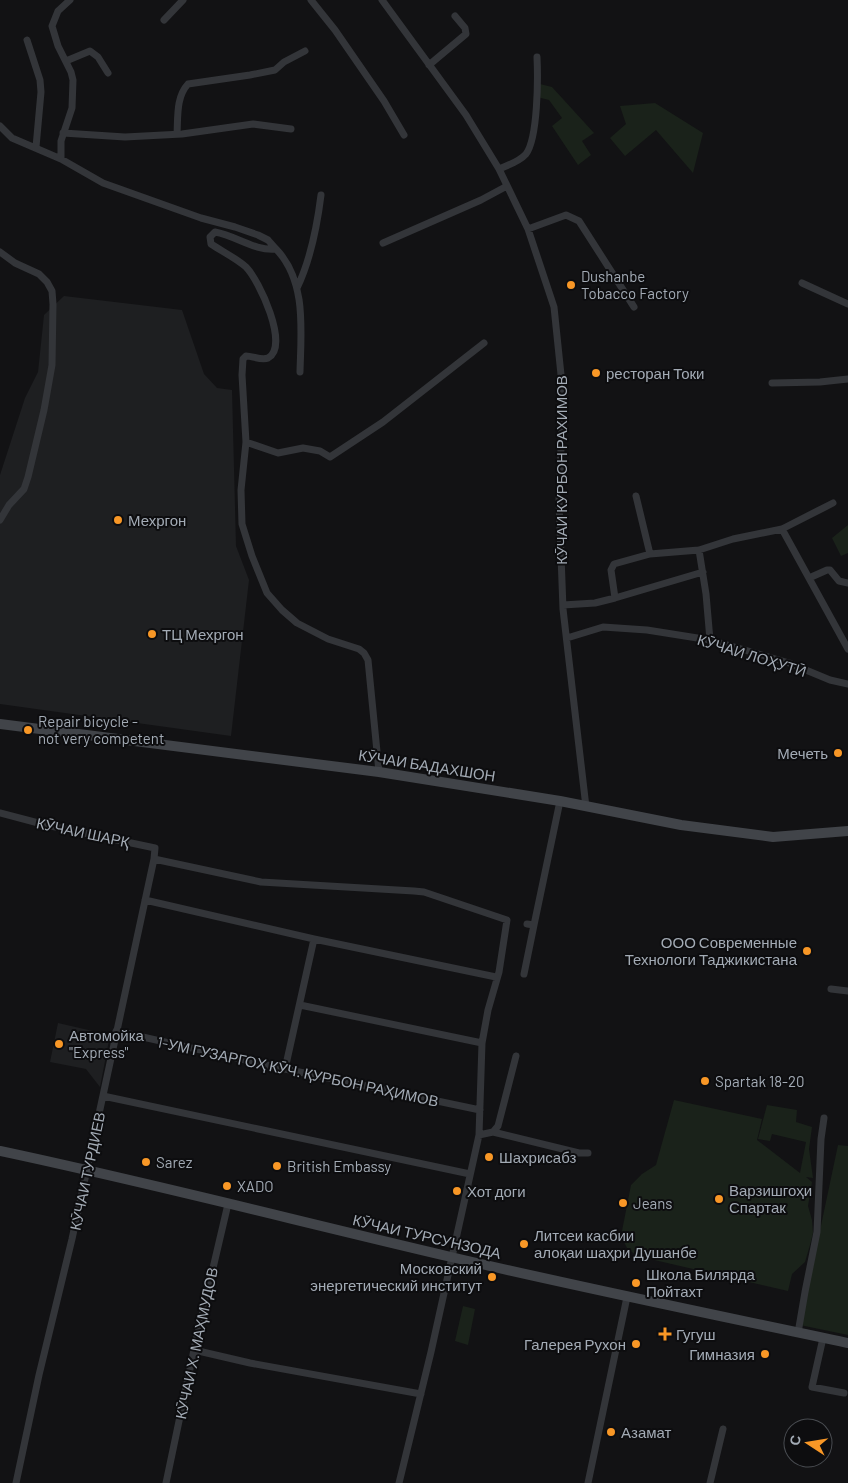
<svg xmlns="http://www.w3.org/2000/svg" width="848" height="1483" font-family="Barlow,sans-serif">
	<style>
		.built { fill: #1e1f21 }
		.green { fill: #1a221a }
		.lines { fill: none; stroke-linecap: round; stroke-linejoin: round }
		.street { stroke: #333539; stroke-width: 7 }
		.secondary { stroke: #414449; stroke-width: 10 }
		.poi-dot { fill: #f89726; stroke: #0d0d0f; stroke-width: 2 }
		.labels { text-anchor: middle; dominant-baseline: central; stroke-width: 4; stroke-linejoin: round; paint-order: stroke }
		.poi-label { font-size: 15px; fill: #a3abb5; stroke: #0d0d0f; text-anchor: start }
		.street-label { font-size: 15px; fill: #a3abb5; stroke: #0d0d0f }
	</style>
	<rect width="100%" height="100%" fill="#121214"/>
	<path class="built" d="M 64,296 L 182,310 L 204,374 L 217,388 L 232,390 L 236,546 L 249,580 L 231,736 L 0,704 L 0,475 L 25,398 L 38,372 L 44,315 Z
		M 58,1023 L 110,1035 L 100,1087 L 86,1069 L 50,1062 Z"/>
	<path class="green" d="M 540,84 L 552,87 L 594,133 L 582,141 L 591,155 L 578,165 L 552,126 L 562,118 L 549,100 L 537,97 Z
		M 655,103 L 703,133 L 693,173 L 656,130 L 625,156 L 610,138 L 626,124 L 620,106 Z
		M 848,525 L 848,553 L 841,556 L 832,538 Z
		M 674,1100 L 762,1119 L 757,1140 L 800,1173 L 806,1142 L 772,1134 L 770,1141 L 758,1139 L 767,1105 L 797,1110 L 796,1122 L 812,1127 L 809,1149 L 813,1178 L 806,1177 L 812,1182 L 808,1206 L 812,1220 L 813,1233 L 810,1245 L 805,1262 L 792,1274 L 788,1291 L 637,1256 L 627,1248 L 621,1236 L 631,1185 L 642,1174 L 656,1165 Z
		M 838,1145 L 848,1146 L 848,1335 L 800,1325 Z
		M 463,1306 L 475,1309 L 468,1345 L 455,1341 Z"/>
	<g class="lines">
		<path class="street" d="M 70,0 L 58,11 L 52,26 L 58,46 L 71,72 L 73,80 L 72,108 L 61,141 L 61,159 L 103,183 L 201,218 L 235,227 L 258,235 L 268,240 L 276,249 C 254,251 237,236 215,232 L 210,237 L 211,244 C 223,252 236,258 246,267 C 259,280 290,346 268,358 C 262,361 253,356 246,356 L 243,359 L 242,375 L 246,442 L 241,490 L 242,524 L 252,556 L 267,593 L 282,610 L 297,623 L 328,639 L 359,649 L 364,653 L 368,660 L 379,772
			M 311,0 L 335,30 L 384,101 L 404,135
			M 382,0 L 466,115 L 499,169 L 528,229 L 554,307 L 563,394 L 559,501 L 563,609 L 586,807
			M 164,20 L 183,0
			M 27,40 L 40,80 L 41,92 L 36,147
			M 66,61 L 90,51 L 98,57 L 108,73
			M 429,65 L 466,34 L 465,28 L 455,16
			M 0,126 L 12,138 L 61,159
			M 63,133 L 125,137 L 182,134 L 253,124 L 291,129
			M 177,134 C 178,117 176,97 188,84 L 250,75 L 275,70 L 284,62 L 305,51
			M 499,169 C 508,165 519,162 526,154 C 538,138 538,78 537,57
			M 528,229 L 566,215 L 579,221 L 634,307
			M 383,243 L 481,200 L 507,186
			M 276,249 C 307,281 301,331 300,372
			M 0,252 L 15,263 L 39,274 L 47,282 L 52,291 L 53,304 L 52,365 L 44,410 L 28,477 L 24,489 L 9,505 L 0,520
			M 802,283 L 848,304
			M 297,288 C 311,259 317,227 321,195
			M 772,383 L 820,382 L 848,379
			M 246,442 L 278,453 L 303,448 L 320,451 L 330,457 L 383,422 L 484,343
			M 636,496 L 650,554
			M 782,529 L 848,649
			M 699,550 L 706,594 L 710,640
			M 809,578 L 827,570 L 830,570 L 839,581 L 848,583
			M 615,598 L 703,572
			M 563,605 L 595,603 L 615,598 L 611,570 L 614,564 L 650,554 L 699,550 L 733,539 L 782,529 L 833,503
			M 567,638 L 603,627 L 647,630 L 710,640 L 789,663 L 830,680 L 848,684
			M 0,813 L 46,825 L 155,848 L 154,859 L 72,1239 L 39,1375 L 16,1483
			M 154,859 L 261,882 L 414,891 L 424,892 L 507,920 L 499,972 L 488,1010 L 482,1043 L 479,1135 L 431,1352 L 399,1483
			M 145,900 L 314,939 L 496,977
			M 527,924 L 534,925 L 560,801
			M 524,974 L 534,925
			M 831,989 L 848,991
			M 300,1005 L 482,1043
			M 116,1031 L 285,1069 L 480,1110
			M 285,1069 L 314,939
			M 103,1096 L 470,1174
			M 493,1132 L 498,1126 L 516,1056
			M 479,1135 L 493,1132 L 579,1153 L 588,1153
			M 798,1333 L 805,1292 L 817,1232 L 821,1139 L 824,1118
			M 823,1338 L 812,1387 L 844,1393
			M 194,1350 L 250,1363 L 421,1394
			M 166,1483 L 195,1345 L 228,1204
			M 588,1483 L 627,1297
			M 710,1483 L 723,1429"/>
		<path class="secondary" d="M 0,724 L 379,772 L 560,801 L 681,825 L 773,837 L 848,831
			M 0,1151 C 151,1183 301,1222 451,1257 C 583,1288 716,1315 848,1343"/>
	</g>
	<g class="poi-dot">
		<circle cx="571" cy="285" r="5"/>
		<circle cx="596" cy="373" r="5"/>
		<circle cx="118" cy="520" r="5"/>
		<circle cx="152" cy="634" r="5"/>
		<circle cx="28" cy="730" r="5"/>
		<circle cx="838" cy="753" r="5"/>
		<circle cx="807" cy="951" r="5"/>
		<circle cx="59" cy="1044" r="5"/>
		<circle cx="705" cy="1081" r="5"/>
		<circle cx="489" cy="1157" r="5"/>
		<circle cx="146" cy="1162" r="5"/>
		<circle cx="277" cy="1166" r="5"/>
		<circle cx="227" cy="1186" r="5"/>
		<circle cx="457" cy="1191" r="5"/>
		<circle cx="719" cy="1199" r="5"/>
		<circle cx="623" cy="1203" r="5"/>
		<circle cx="524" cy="1244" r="5"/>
		<circle cx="492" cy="1277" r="5"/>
		<circle cx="636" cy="1283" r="5"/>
		<path d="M662.5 1326.5h5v5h5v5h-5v5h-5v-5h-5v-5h5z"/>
		<circle cx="636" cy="1344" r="5"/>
		<circle cx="765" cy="1354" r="5"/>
		<circle cx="611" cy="1432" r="5"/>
	</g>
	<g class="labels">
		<g class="poi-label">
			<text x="581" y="276">Dushanbe<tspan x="581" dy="17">Tobacco Factory</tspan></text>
			<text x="606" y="373">ресторан Токи</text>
			<text x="128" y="520">Мехргон</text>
			<text x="162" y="634">ТЦ Мехргон</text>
			<text x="38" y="721">Repair bicycle -<tspan x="38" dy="17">not very competent</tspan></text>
			<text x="828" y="753" text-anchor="end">Мечеть</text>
			<text x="797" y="942" text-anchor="end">ООО Современные<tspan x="797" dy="17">Технологи Таджикистана</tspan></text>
			<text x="69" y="1035">Автомойка<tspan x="69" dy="17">"Express"</tspan></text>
			<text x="715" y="1081">Spartak 18-20</text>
			<text x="499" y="1157">Шахрисабз</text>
			<text x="156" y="1162">Sarez</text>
			<text x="287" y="1166">British Embassy</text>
			<text x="237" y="1186">XADO</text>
			<text x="729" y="1190">Варзишгоҳи<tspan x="729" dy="17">Спартак</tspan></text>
			<text x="467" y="1191">Хот доги</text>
			<text x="633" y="1203">Jeans</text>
			<text x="534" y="1235">Литсеи касбии<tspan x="534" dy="17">алоқаи шаҳри Душанбе</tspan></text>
			<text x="482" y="1268" text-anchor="end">Московский<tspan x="482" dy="17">энергетический институт</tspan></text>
			<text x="646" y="1274">Школа Билярда<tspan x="646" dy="17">Пойтахт</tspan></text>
			<text x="676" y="1334">Гугуш</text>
			<text x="626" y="1344" text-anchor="end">Галерея Рухон</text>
			<text x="755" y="1354" text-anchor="end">Гимназия</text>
			<text x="621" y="1432">Азамат</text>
		</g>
		<g class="street-label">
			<text transform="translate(561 470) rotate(-90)">КӮЧАИ КУРБОН РАХИМОВ</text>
			<text transform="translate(752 655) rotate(17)">КӮЧАИ ЛОҲУТӢ</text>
			<text transform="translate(427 765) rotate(9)">КӮЧАИ БАДАХШОН</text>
			<text transform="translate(83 832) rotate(12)">КӮЧАИ ШАРҚ</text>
			<text transform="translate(298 1071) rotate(12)">1-УМ ГУЗАРГОҲ КӮЧ. ҚУРБОН РАҲИМОВ</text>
			<text transform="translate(87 1171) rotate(-78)">КӮЧАИ ТУРДИЕВ</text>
			<text transform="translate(427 1236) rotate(13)">КӮЧАИ ТУРСУНЗОДА</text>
			<text transform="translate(196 1343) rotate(-78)">КӮЧАИ Х. МАҲМУДОВ</text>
		</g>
	</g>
	<g transform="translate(808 1443) rotate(282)"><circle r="24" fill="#0d0d0f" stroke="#494c51"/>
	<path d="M0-4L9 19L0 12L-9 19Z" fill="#f89726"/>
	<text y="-8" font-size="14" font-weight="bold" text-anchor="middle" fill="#a3abb5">С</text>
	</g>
</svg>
